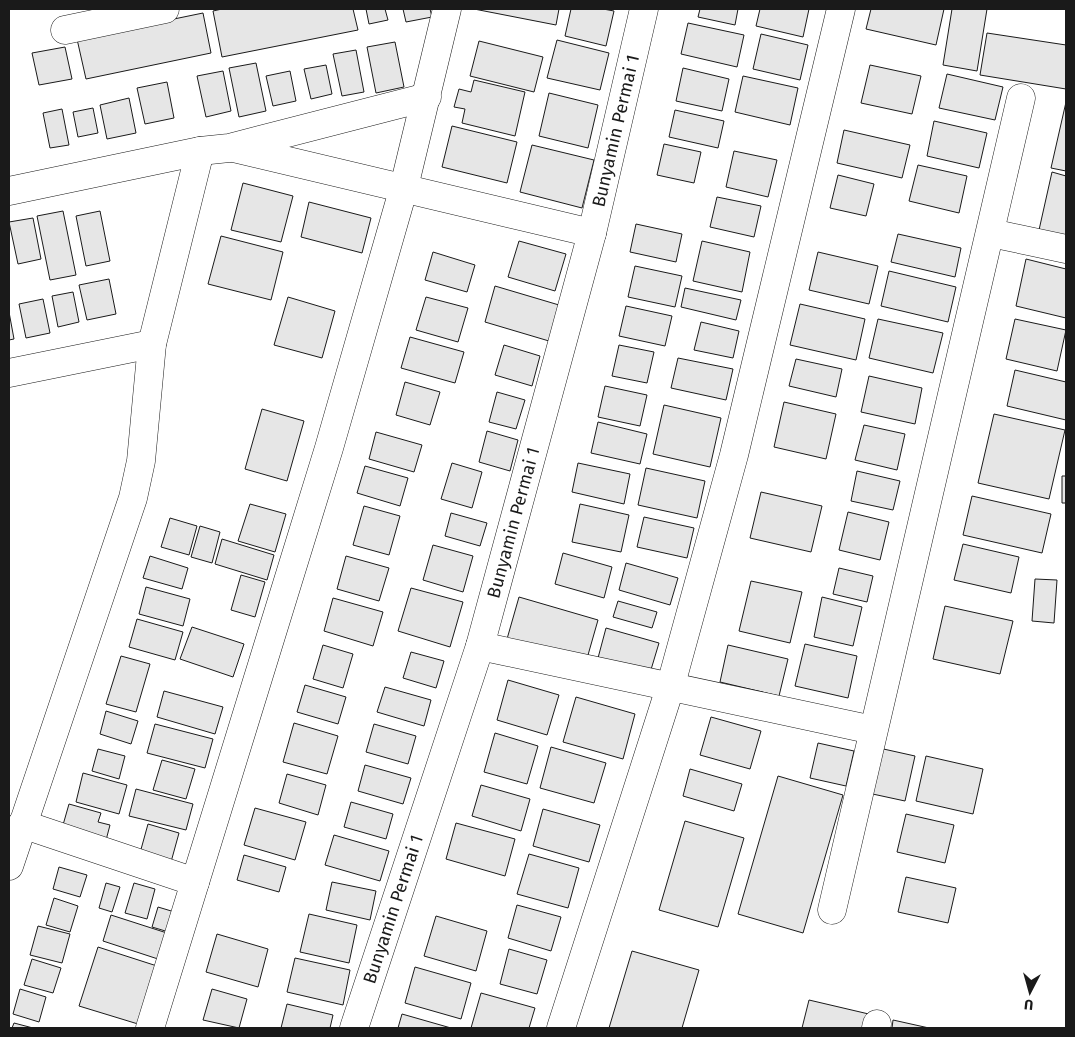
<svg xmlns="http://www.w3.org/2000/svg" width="1075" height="1037" font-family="'Fira Sans',sans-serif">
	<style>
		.building { fill: #e6e6e6; stroke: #1a1a1a }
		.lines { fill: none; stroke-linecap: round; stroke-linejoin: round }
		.minor-casing { stroke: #1a1a1a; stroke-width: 29 }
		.minor { stroke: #fff; stroke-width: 28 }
		.labels { text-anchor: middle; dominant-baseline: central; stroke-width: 4; stroke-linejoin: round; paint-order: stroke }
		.street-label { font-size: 18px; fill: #1a1a1a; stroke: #fff }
	</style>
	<rect width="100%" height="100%" fill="#fff"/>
	<path class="building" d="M 222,9 L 353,9 L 358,30 L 222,57 L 213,11 Z
		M 366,9 L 385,9 L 388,20 L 369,24 Z
		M 403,9 L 430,9 L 432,17 L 406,22 Z
		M 474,9 L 559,9 L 556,25 Z
		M 571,9 L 603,9 L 614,11 L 606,46 L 565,36 Z
		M 700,9 L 738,9 L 735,25 L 698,17 Z
		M 760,9 L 809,9 L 803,37 L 756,26 Z
		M 871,9 L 944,9 L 936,45 L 866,29 Z
		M 952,9 L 987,9 L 977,71 L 943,65 Z
		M 203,13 L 211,53 L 86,79 L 77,39 Z
		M 688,23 L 744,35 L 737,67 L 681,54 Z
		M 987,33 L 1066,45 L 1066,89 L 980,75 Z
		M 761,34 L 808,45 L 800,80 L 753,69 Z
		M 557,40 L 609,53 L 600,90 L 547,78 Z
		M 479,41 L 543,57 L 534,92 L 470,76 Z
		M 395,42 L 404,87 L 376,93 L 367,47 Z
		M 65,47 L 72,79 L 39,85 L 32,53 Z
		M 356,50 L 364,92 L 342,96 L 333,54 Z
		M 256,63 L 266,111 L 239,117 L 229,68 Z
		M 326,65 L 332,94 L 311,99 L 304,69 Z
		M 870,65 L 921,76 L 912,114 L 861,103 Z
		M 683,68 L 729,79 L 722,111 L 676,101 Z
		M 223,71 L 231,111 L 206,117 L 197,76 Z
		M 290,71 L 296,101 L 273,106 L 266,76 Z
		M 947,74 L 1003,87 L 995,120 L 939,108 Z
		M 743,76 L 798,88 L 790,125 L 735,112 Z
		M 474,80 L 525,92 L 515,136 L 462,123 L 465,109 L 454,107 L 459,89 L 471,92 Z
		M 167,82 L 174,118 L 145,124 L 137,88 Z
		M 549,93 L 598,105 L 588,148 L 539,136 Z
		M 129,98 L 136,133 L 107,139 L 100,105 Z
		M 1066,102 L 1066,171 L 1051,168 Z
		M 93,108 L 98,133 L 78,137 L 73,112 Z
		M 62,109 L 69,145 L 50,148 L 43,113 Z
		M 675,110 L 724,121 L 718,148 L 669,137 Z
		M 934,121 L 987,133 L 979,168 L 927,156 Z
		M 452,126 L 517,142 L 507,183 L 442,167 Z
		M 844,130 L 910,145 L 902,178 L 837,163 Z
		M 664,144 L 701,152 L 694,183 L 657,175 Z
		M 532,145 L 594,160 L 582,208 L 520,192 Z
		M 734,151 L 777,160 L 768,197 L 726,187 Z
		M 918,165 L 967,176 L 959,213 L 909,201 Z
		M 1052,172 L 1066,176 L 1066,236 L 1039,230 Z
		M 838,175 L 874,184 L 866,216 L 830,208 Z
		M 243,183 L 293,196 L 281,242 L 231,230 Z
		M 717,197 L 761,206 L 754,237 L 710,227 Z
		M 309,202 L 371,218 L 362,253 L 301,237 Z
		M 63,211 L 76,275 L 50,280 L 37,216 Z
		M 100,211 L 110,261 L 86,266 L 76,216 Z
		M 33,218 L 41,259 L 18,264 L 9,222 Z
		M 636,224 L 682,234 L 676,262 L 630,252 Z
		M 898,234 L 961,248 L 955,277 L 891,262 Z
		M 221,236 L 283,252 L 271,300 L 208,284 Z
		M 519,241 L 566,254 L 555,291 L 508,277 Z
		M 702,241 L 750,252 L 742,292 L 693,281 Z
		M 433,252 L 475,265 L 467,292 L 425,280 Z
		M 818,252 L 878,266 L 869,304 L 809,290 Z
		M 1026,259 L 1066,269 L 1066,318 L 1016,306 Z
		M 635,266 L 682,276 L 675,307 L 628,297 Z
		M 889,271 L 956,287 L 948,322 L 881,306 Z
		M 109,279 L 116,314 L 87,320 L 79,285 Z
		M 495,286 L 559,305 L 549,341 L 485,322 Z
		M 685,288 L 741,300 L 736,320 L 681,307 Z
		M 73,292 L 79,322 L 58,327 L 52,296 Z
		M 288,297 L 335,311 L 322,358 L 274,345 Z
		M 426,297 L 468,308 L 458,342 L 416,330 Z
		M 43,299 L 50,333 L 26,338 L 19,304 Z
		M 800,304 L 865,319 L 856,360 L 790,345 Z
		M 626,306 L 672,316 L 665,346 L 619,336 Z
		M 9,312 L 14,339 L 9,340 Z
		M 878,319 L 943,333 L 933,373 L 869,358 Z
		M 1015,319 L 1066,330 L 1057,371 L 1006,359 Z
		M 701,322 L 739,331 L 733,358 L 694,350 Z
		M 410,337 L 464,352 L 455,383 L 401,368 Z
		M 504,345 L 540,356 L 532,386 L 495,375 Z
		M 619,345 L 654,352 L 647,383 L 612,376 Z
		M 678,358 L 733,369 L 726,400 L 671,388 Z
		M 796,359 L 842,369 L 836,397 L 789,386 Z
		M 1015,370 L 1066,382 L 1066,420 L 1007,406 Z
		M 869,376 L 922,388 L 915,424 L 861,412 Z
		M 405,382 L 440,392 L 430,425 L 396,415 Z
		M 605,386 L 647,395 L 640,426 L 598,417 Z
		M 497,392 L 525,400 L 516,429 L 489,422 Z
		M 784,402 L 836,414 L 826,459 L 774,447 Z
		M 664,405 L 721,418 L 710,467 L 653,454 Z
		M 262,409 L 304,421 L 287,481 L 245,469 Z
		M 994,414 L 1065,430 L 1049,499 L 978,483 Z
		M 598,422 L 647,434 L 640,464 L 591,453 Z
		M 864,425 L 905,434 L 897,470 L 855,460 Z
		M 487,431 L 518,440 L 510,471 L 479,462 Z
		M 376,432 L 422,445 L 414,472 L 369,459 Z
		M 452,463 L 482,472 L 472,508 L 441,499 Z
		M 578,463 L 630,474 L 624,504 L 572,492 Z
		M 365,466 L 408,478 L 400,506 L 357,493 Z
		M 646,468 L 705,481 L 697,518 L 638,505 Z
		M 857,471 L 900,481 L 893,510 L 851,501 Z
		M 1062,476 L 1066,476 L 1066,503 L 1062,503 Z
		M 761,492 L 822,506 L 811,552 L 750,538 Z
		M 972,496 L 1051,514 L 1042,553 L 963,535 Z
		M 250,504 L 286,514 L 275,552 L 238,541 Z
		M 580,504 L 629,515 L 621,552 L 572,542 Z
		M 364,506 L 400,516 L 389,555 L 353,545 Z
		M 848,512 L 889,522 L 880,560 L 839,550 Z
		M 451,513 L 487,523 L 480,546 L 445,536 Z
		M 644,517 L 694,528 L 687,558 L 637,547 Z
		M 170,518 L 197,526 L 189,555 L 161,547 Z
		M 200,526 L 220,532 L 212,563 L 191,557 Z
		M 222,539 L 274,555 L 267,580 L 215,564 Z
		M 963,544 L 1019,557 L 1011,593 L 954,580 Z
		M 433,545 L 473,556 L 463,592 L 423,580 Z
		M 563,553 L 612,567 L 604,598 L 555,584 Z
		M 150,556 L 188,568 L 182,589 L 143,578 Z
		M 346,556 L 389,568 L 379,601 L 337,589 Z
		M 626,563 L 678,578 L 670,605 L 619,590 Z
		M 839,568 L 873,576 L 867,602 L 833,594 Z
		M 241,575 L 265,582 L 255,617 L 231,610 Z
		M 1035,579 L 1057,580 L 1054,623 L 1032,621 Z
		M 751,581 L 802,592 L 790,643 L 739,631 Z
		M 146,587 L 190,599 L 183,626 L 139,614 Z
		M 411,588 L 463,602 L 450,647 L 398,631 Z
		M 519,597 L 598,620 L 586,662 L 507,639 Z
		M 822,597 L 862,607 L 853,646 L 814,637 Z
		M 333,598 L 383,612 L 373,646 L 324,631 Z
		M 618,601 L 657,612 L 652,628 L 613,617 Z
		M 945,606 L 1013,621 L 1000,674 L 933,659 Z
		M 137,619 L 183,632 L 175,660 L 129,647 Z
		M 192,627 L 244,644 L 233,677 L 180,659 Z
		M 606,628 L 659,643 L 650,673 L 598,658 Z
		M 805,644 L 857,656 L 848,698 L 795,686 Z
		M 323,645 L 353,654 L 343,688 L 313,679 Z
		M 728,645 L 788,659 L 779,696 L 720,682 Z
		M 411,652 L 444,661 L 436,688 L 403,678 Z
		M 121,656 L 150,664 L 136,712 L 106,704 Z
		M 508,680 L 559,695 L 547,735 L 497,720 Z
		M 305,685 L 346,697 L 338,724 L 297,712 Z
		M 385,687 L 431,700 L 424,726 L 377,712 Z
		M 164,691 L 223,707 L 215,734 L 157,717 Z
		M 576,697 L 635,714 L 623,759 L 563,742 Z
		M 106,711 L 138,721 L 131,744 L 100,734 Z
		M 711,717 L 761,731 L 750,769 L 700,755 Z
		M 294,723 L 338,736 L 327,774 L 283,762 Z
		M 155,724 L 213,739 L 205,768 L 147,753 Z
		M 374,724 L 416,736 L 408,764 L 366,752 Z
		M 495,733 L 538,746 L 527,784 L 484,772 Z
		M 818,743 L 854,751 L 846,786 L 810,778 Z
		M 551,747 L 606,763 L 594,803 L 540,788 Z
		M 879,748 L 915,756 L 905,801 L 868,793 Z
		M 98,749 L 125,756 L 119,779 L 92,771 Z
		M 926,756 L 983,769 L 973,814 L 916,801 Z
		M 162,760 L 195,769 L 186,799 L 153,790 Z
		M 365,765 L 411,778 L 403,804 L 358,791 Z
		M 690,769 L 742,784 L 734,811 L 683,796 Z
		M 83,773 L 127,785 L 119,814 L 76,802 Z
		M 287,774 L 326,785 L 318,815 L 279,803 Z
		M 778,776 L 843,795 L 803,933 L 738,914 Z
		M 481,785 L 530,799 L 521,831 L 472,816 Z
		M 136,789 L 193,804 L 186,830 L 129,816 Z
		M 351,802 L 393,814 L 386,839 L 344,827 Z
		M 69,804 L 101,813 L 98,822 L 110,825 L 105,844 L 61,832 Z
		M 255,808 L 306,822 L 295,860 L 244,845 Z
		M 543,809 L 600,825 L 589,862 L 533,846 Z
		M 906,814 L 954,825 L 945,863 L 897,852 Z
		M 685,821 L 744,838 L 718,927 L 659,910 Z
		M 456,823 L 515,839 L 505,876 L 446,859 Z
		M 148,824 L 179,833 L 171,862 L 140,853 Z
		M 334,835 L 389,851 L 380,881 L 325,865 Z
		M 529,854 L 579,868 L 568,908 L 517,894 Z
		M 244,855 L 286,867 L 279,892 L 237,880 Z
		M 59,867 L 87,875 L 80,897 L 53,889 Z
		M 906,877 L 956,888 L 948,923 L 898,912 Z
		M 332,882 L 376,891 L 370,920 L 326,910 Z
		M 106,883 L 120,887 L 112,912 L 99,908 Z
		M 134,883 L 155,889 L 147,919 L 125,913 Z
		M 54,898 L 78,906 L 70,932 L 46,925 Z
		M 517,905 L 561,917 L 551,951 L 508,938 Z
		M 158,907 L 178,913 L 172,933 L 152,927 Z
		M 309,914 L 357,925 L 349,963 L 300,952 Z
		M 111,915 L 170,934 L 161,960 L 103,941 Z
		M 436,916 L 487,931 L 476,971 L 424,956 Z
		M 38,926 L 70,934 L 62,963 L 30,955 Z
		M 217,934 L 268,949 L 258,987 L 206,972 Z
		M 98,947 L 157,966 L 138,1024 L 79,1006 Z
		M 509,949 L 547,960 L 537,994 L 500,984 Z
		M 632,951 L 699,970 L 682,1028 L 609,1028 Z
		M 295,958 L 350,970 L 343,1005 L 287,992 Z
		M 32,959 L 61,968 L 53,993 L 24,985 Z
		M 415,967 L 471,983 L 461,1019 L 405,1003 Z
		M 20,989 L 46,997 L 39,1022 L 13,1014 Z
		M 212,989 L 247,999 L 239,1028 L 203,1020 Z
		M 481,993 L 535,1008 L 529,1028 L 471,1028 Z
		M 809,1000 L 873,1015 L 870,1028 L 802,1028 Z
		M 287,1004 L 333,1015 L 330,1028 L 281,1028 Z
		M 402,1014 L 451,1028 L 398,1028 Z
		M 893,1020 L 929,1028 L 892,1028 Z
		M 14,1023 L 33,1028 L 12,1028 Z"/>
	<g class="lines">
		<g class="minor-casing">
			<g id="minor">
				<path d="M 65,30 L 165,9"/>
				<path d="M 233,148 L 592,233"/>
				<path d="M 9,191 L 200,151 L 229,148 L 427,97"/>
				<path d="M 991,233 L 1066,249"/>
				<path d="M 9,373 L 152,344"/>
				<path d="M 480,646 L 873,730"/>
				<path d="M 22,824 L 195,882"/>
				<path d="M 9,866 L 133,498 L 141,461 L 152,344 L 200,151"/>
				<path d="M 832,910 L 1021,98"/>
				<path d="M 150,1028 L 329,448 L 404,187 L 447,9"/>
				<path id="s1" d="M 354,1028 L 480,646 L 592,233 L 644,9"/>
				<path d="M 561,1028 L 670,688 L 734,455 L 841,9"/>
				<path d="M 876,1028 L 877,1024"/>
			</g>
		</g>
		<use href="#minor" class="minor"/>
	</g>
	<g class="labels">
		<g class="street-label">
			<text stroke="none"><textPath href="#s1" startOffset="935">Bunyamin Permai 1</textPath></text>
			<text stroke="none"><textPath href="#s1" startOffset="530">Bunyamin Permai 1</textPath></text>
			<text stroke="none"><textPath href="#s1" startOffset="125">Bunyamin Permai 1</textPath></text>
		</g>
	</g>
	<rect width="1075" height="1037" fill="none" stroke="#1a1a1a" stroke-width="20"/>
	<g transform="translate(1030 992) rotate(186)" stroke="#ffffff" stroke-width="4" paint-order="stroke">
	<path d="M0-4L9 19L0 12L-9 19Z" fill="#1a1a1a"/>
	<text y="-8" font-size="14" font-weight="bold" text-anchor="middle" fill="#1a1a1a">U</text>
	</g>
</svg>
